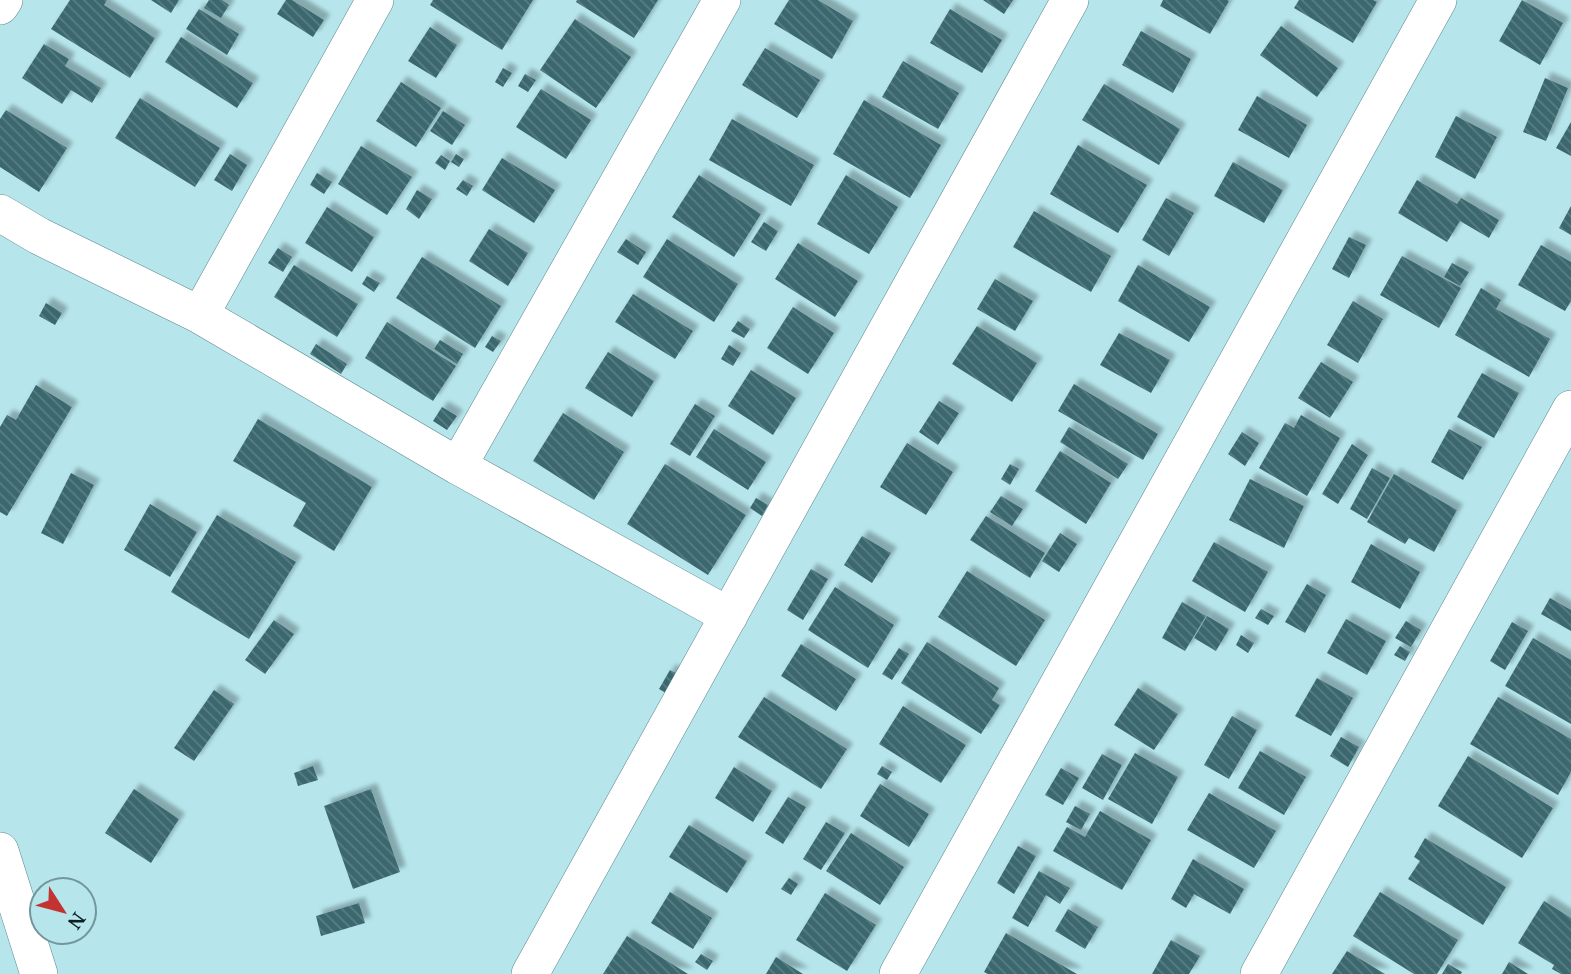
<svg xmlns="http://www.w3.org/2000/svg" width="1571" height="974" font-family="'Noto Serif',serif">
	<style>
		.building { fill: url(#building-back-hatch); filter: url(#shadow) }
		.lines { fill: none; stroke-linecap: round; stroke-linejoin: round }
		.minor-casing { stroke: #59868c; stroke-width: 38 }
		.minor { stroke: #fff; stroke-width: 37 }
	</style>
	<defs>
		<pattern id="building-back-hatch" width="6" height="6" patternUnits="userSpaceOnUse" patternTransform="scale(1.75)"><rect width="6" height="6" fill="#3b686e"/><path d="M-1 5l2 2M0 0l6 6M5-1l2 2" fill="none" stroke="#5a7d82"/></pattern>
		<filter id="shadow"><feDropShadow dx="6" dy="-6" stdDeviation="2" flood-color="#0004"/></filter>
	</defs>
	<rect width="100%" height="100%" fill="#b6e6ec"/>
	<path class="building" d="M 70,0 L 107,0 L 104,5 L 155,38 L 130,78 L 51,29 Z
		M 151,0 L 179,0 L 171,13 Z
		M 209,0 L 222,0 L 229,5 L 221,18 L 204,8 Z
		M 286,0 L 292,0 L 324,20 L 313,37 L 277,14 Z
		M 433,0 L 533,0 L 502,50 L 430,5 Z
		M 577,0 L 658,0 L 634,38 L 576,2 Z
		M 789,0 L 818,0 L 853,21 L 832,59 L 774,24 Z
		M 983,0 L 1013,0 L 1004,14 Z
		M 1163,0 L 1227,0 L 1229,1 L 1210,34 L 1160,6 Z
		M 1299,0 L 1373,0 L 1377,2 L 1353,43 L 1294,8 Z
		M 1522,0 L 1563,23 L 1540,65 L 1499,41 Z
		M 199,9 L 239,34 L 227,55 L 186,29 Z
		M 950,9 L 1002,40 L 982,73 L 930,43 Z
		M 575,19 L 631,57 L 596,108 L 540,70 Z
		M 1281,26 L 1338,68 L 1317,97 L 1260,55 Z
		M 430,27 L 457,45 L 436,78 L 408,61 Z
		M 1141,31 L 1191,59 L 1173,93 L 1122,65 Z
		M 181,37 L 253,83 L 237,108 L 165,62 Z
		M 44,44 L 69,59 L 65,66 L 101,88 L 92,103 L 71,90 L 62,104 L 22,78 Z
		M 765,48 L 820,80 L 797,118 L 742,85 Z
		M 903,61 L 959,93 L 938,129 L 882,97 Z
		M 503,68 L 512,73 L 503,87 L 495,82 Z
		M 525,74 L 536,80 L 528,92 L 518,86 Z
		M 1545,78 L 1568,88 L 1546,141 L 1523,132 Z
		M 401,82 L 441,108 L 416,147 L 376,121 Z
		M 1104,84 L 1180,129 L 1159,165 L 1082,120 Z
		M 541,89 L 591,120 L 566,159 L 516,127 Z
		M 1257,96 L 1307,125 L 1289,158 L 1238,130 Z
		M 140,98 L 220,148 L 195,187 L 115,138 Z
		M 864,100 L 941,145 L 910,198 L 833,154 Z
		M 6,110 L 67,148 L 39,192 L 0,167 L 0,119 Z
		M 443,111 L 465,125 L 452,145 L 430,131 Z
		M 1456,116 L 1497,137 L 1475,179 L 1435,157 Z
		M 732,119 L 814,165 L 791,206 L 709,160 Z
		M 1571,122 L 1571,156 L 1556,148 Z
		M 1078,145 L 1147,185 L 1118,233 L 1050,194 Z
		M 361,146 L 412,177 L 387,215 L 338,184 Z
		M 230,154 L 247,165 L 232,191 L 214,180 Z
		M 456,154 L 464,159 L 459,167 L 451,162 Z
		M 441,155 L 450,161 L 445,170 L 435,163 Z
		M 502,158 L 555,190 L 534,223 L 482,190 Z
		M 1233,162 L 1283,190 L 1264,223 L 1214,196 Z
		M 317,173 L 332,182 L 324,194 L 310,185 Z
		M 699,175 L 761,214 L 734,257 L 672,217 Z
		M 846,175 L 898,207 L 869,254 L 817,224 Z
		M 463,180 L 473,186 L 467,196 L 456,189 Z
		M 1417,180 L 1457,204 L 1461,198 L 1499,220 L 1489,238 L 1460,221 L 1447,242 L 1398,213 Z
		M 417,190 L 432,199 L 419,219 L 406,209 Z
		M 1166,198 L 1194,213 L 1169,256 L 1142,240 Z
		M 1571,206 L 1571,235 L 1559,228 Z
		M 327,207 L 374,237 L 352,272 L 305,243 Z
		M 1034,211 L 1111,256 L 1091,292 L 1013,247 Z
		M 764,222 L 778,231 L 766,251 L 751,242 Z
		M 489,229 L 528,253 L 508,286 L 469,261 Z
		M 1349,237 L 1366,245 L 1349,278 L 1332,269 Z
		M 626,239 L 646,252 L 638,265 L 617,252 Z
		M 667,239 L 738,284 L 714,322 L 643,277 Z
		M 798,243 L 858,281 L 835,317 L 775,279 Z
		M 1541,245 L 1571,262 L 1571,301 L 1565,311 L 1518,285 Z
		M 278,248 L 292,257 L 283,272 L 268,263 Z
		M 1402,256 L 1461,288 L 1439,328 L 1380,295 Z
		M 422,257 L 501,306 L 475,348 L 396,298 Z
		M 1452,263 L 1469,272 L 1460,286 L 1444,277 Z
		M 294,265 L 358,304 L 337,337 L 274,297 Z
		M 1138,265 L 1210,307 L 1189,342 L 1118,301 Z
		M 367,276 L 380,283 L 374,292 L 362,284 Z
		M 995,279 L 1033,301 L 1015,331 L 977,309 Z
		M 1481,288 L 1501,300 L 1496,309 L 1550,339 L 1529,377 L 1455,335 Z
		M 633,294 L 693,331 L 675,359 L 615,322 Z
		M 1353,301 L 1383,319 L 1358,363 L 1327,345 Z
		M 46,303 L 62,313 L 55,325 L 39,316 Z
		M 793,307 L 834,333 L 808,374 L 767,348 Z
		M 738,321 L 750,329 L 744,338 L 731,331 Z
		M 387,322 L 456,366 L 433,401 L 365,358 Z
		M 977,326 L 1037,363 L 1012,402 L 952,364 Z
		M 1119,333 L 1170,360 L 1151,393 L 1100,365 Z
		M 492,336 L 501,341 L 493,352 L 485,347 Z
		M 440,340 L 463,354 L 457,364 L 434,349 Z
		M 316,344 L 347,364 L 341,374 L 310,354 Z
		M 729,345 L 741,353 L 733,366 L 721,359 Z
		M 608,352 L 654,381 L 632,417 L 585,388 Z
		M 1321,362 L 1353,382 L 1330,418 L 1298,398 Z
		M 751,370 L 796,398 L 773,435 L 728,406 Z
		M 1482,373 L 1519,393 L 1494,438 L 1457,417 Z
		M 1074,384 L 1158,434 L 1143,460 L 1058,411 Z
		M 36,385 L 72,407 L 7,516 L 0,512 L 0,427 L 7,415 L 16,420 Z
		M 939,401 L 959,413 L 938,445 L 919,432 Z
		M 695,404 L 715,416 L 690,456 L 670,444 Z
		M 442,407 L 457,416 L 447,430 L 433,421 Z
		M 563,413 L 624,452 L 594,500 L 533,461 Z
		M 1301,415 L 1340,438 L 1307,496 L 1259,468 L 1285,423 L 1294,428 Z
		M 258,419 L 372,487 L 334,551 L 293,526 L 306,503 L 233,461 Z
		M 1069,427 L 1128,464 L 1118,479 L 1060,442 Z
		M 714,429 L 766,462 L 748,490 L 696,457 Z
		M 1449,429 L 1482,447 L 1463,480 L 1431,462 Z
		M 1242,432 L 1259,443 L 1245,466 L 1228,454 Z
		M 907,443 L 953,472 L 926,515 L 880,487 Z
		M 1352,444 L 1368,455 L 1338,504 L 1322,494 Z
		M 1060,451 L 1111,483 L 1086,524 L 1035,491 Z
		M 665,464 L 746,515 L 708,575 L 627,524 Z
		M 1010,464 L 1019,469 L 1010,485 L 1001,479 Z
		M 1372,468 L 1390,478 L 1367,519 L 1350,509 Z
		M 71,473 L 94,485 L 63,544 L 41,533 Z
		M 1394,474 L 1457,510 L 1434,552 L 1409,538 L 1405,544 L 1367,522 Z
		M 1250,479 L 1304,506 L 1284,548 L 1229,520 Z
		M 1001,496 L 1023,509 L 1012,526 L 990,512 Z
		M 756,498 L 768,505 L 762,516 L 750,508 Z
		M 150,504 L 197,532 L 170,577 L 124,550 Z
		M 217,515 L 296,562 L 249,639 L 171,592 Z
		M 986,516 L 1045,553 L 1030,578 L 970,540 Z
		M 1060,533 L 1077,544 L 1059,572 L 1042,561 Z
		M 862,536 L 891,553 L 872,583 L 844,565 Z
		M 1214,542 L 1268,572 L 1245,612 L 1192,581 Z
		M 1371,544 L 1420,572 L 1400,609 L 1351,582 Z
		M 811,569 L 828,579 L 803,620 L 787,610 Z
		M 967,571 L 1045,620 L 1016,666 L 938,617 Z
		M 1307,584 L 1326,595 L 1305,633 L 1285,622 Z
		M 835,587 L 894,625 L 868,668 L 808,630 Z
		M 1550,598 L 1571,610 L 1571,631 L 1541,614 Z
		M 1182,602 L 1206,616 L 1185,651 L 1162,638 Z
		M 1261,609 L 1274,616 L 1268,625 L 1255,618 Z
		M 1207,616 L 1229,629 L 1216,651 L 1194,638 Z
		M 1346,619 L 1386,641 L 1367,675 L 1327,653 Z
		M 274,620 L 294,634 L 265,674 L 245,660 Z
		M 1406,621 L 1421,630 L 1411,647 L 1395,638 Z
		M 1512,622 L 1528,631 L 1505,670 L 1490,661 Z
		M 1241,635 L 1254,643 L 1248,653 L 1236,645 Z
		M 1533,638 L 1571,660 L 1571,724 L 1505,686 Z
		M 927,642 L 999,688 L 992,700 L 1000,705 L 981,734 L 901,683 Z
		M 801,644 L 856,679 L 836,711 L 781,676 Z
		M 1400,646 L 1410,652 L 1405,661 L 1394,655 Z
		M 899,648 L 909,654 L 892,680 L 882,674 Z
		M 670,670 L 683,677 L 671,696 L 659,689 Z
		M 1317,678 L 1353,698 L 1331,736 L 1295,716 Z
		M 1138,688 L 1178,714 L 1154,750 L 1114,725 Z
		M 214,690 L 234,704 L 194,761 L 174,748 Z
		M 764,697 L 847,749 L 821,789 L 738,737 Z
		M 1498,697 L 1571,739 L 1571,772 L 1558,795 L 1470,744 Z
		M 903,706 L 966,745 L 941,783 L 879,744 Z
		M 1232,716 L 1257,730 L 1229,779 L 1204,765 Z
		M 1341,737 L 1359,747 L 1348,767 L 1330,756 Z
		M 1260,751 L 1306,777 L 1284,815 L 1238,788 Z
		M 1135,753 L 1178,777 L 1152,824 L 1108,799 Z
		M 1102,754 L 1122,765 L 1103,800 L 1082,788 Z
		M 1468,756 L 1553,808 L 1522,858 L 1438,806 Z
		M 313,766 L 318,780 L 298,786 L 294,773 Z
		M 882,766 L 892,772 L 887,780 L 877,774 Z
		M 734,767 L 772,791 L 753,822 L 715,798 Z
		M 1061,768 L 1079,778 L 1063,805 L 1045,795 Z
		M 880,784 L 929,814 L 909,847 L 860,816 Z
		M 134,789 L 179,819 L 151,863 L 105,833 Z
		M 371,789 L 400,872 L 353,889 L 324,806 Z
		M 1209,793 L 1276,831 L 1254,868 L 1187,830 Z
		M 788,797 L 806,807 L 783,844 L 765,833 Z
		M 1075,806 L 1090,814 L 1081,830 L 1066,822 Z
		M 1100,811 L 1151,840 L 1122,890 L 1053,851 L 1067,827 L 1085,837 Z
		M 826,822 L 845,833 L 821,870 L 803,859 Z
		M 689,825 L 747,861 L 727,893 L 669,857 Z
		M 851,833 L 904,867 L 880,905 L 826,871 Z
		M 1425,838 L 1506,887 L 1483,925 L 1408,879 L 1420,861 L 1414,857 Z
		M 1018,846 L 1036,856 L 1014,894 L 997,883 Z
		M 1193,859 L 1244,889 L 1230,914 L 1194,894 L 1186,908 L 1171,899 Z
		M 1039,871 L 1070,888 L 1060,904 L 1046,895 L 1028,927 L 1012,918 Z
		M 789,878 L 798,884 L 791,895 L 781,889 Z
		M 670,892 L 712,918 L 693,949 L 651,923 Z
		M 1380,892 L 1458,940 L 1437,974 L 1414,974 L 1353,936 Z
		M 825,893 L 876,925 L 847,971 L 796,940 Z
		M 1544,901 L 1571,918 L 1571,974 L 1561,974 L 1552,969 L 1554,965 L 1518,943 Z
		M 359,903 L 365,923 L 321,936 L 316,916 Z
		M 1068,909 L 1098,927 L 1085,949 L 1055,931 Z
		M 1006,933 L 1077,974 L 988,974 L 984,972 Z
		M 627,936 L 688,974 L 603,974 Z
		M 1171,940 L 1200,956 L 1189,974 L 1152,974 Z
		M 1347,951 L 1385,974 L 1332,974 Z
		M 701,954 L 713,961 L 707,970 L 695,962 Z
		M 776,957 L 803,974 L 766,974 Z
		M 1509,962 L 1528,974 L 1502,974 Z
		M 1448,964 L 1462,972 L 1461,974 L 1442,974 Z"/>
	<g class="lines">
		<g class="minor-casing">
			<path id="minor" d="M 0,6 L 4,0
				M 0,213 L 39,236 L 200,315 L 458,466 L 729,616
				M 200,315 L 375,0
				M 458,466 L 722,0
				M 0,851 L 39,974
				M 530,974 L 1070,0
				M 898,974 L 1438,0
				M 1259,974 L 1571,409"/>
		</g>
		<use href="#minor" class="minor"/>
	</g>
	<g transform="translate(63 911) rotate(126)"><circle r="33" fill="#b6e6ec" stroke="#72969b" stroke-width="2"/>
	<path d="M0-5L12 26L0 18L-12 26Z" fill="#c23331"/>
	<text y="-10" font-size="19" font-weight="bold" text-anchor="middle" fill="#0c1f22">N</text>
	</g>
</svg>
